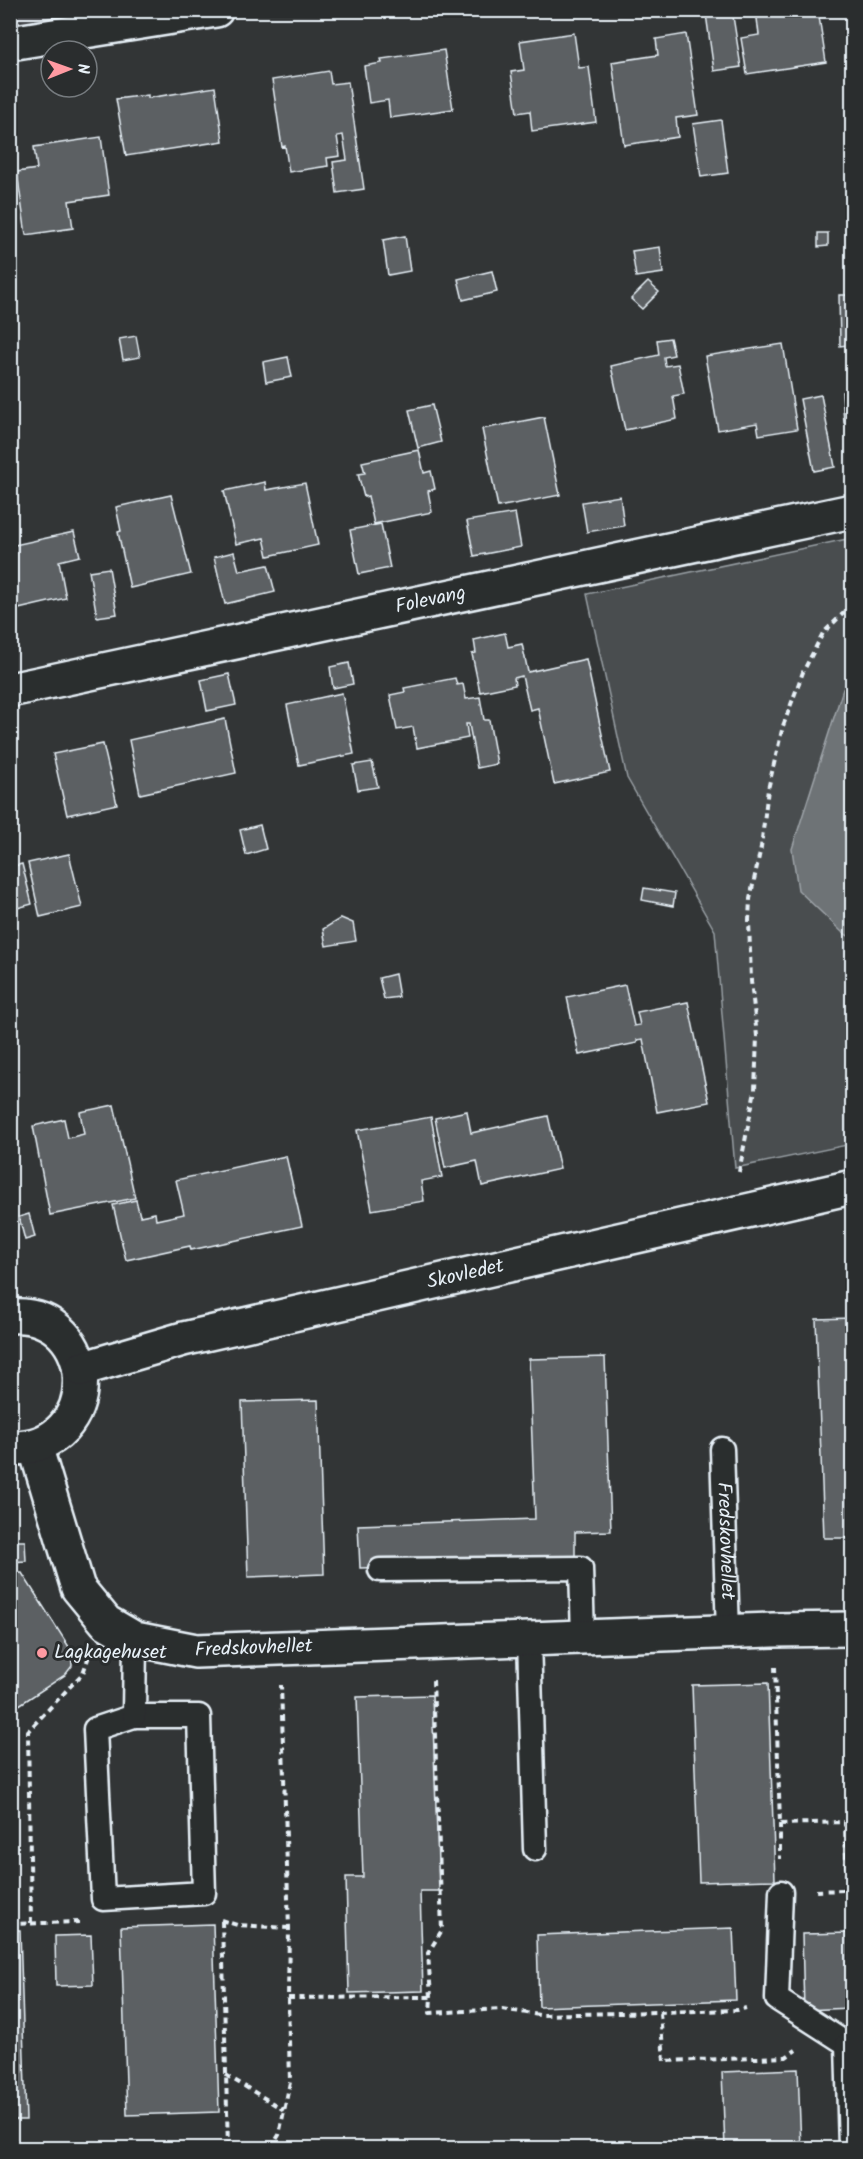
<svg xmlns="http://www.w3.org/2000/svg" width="863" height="2159" font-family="Kalam,sans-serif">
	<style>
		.built { fill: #3f4244 }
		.green { fill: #494d4f; stroke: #989fa4; stroke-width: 1.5 }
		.water { fill: #6e7376; stroke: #9fa5aa; stroke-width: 1.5 }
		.building { fill: #5c6063; stroke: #e8f1f8; stroke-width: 1.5 }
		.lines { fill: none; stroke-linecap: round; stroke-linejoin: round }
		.service-casing { stroke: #e8f1f8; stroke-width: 27 }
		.minor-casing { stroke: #e8f1f8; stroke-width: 38 }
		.tertiary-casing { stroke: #e8f1f8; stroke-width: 38 }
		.path { stroke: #e8f1f8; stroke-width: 4; stroke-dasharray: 6 4.5; stroke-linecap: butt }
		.service { stroke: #2a2d2e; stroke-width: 22 }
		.minor { stroke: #2a2d2e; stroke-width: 33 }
		.tertiary { stroke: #2a2d2e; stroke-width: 33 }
		.poi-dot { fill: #ff9aa2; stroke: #2a2d2e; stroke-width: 2 }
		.labels { text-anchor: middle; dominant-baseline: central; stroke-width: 6; stroke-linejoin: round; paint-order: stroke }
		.street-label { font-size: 20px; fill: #e8f1f8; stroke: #2a2d2e }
		.poi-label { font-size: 20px; fill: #e8f1f8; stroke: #2a2d2e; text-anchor: start }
	</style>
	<rect width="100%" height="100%" fill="#323536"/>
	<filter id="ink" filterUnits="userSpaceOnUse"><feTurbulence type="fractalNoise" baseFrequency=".0167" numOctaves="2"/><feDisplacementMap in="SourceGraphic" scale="12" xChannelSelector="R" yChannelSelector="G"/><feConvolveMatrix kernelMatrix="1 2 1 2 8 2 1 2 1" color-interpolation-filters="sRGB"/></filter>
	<g filter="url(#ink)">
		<path class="built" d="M 11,11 L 144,11 L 11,33 Z"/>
		<path class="green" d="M 852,538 L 852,1144 L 735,1168 L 715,931 L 627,778 L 587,594 Z"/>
		<path class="water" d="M 852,677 L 852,938 L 843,933 L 798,890 L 792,849 L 843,689 Z"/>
		<path class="building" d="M 726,10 L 732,10 L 741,67 L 714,71 L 706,14 Z
			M 756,10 L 818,10 L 826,62 L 747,74 L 741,38 L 759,35 Z
			M 574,33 L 579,68 L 589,67 L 596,122 L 532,131 L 530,111 L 517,113 L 511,72 L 524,70 L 520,41 Z
			M 686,34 L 698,115 L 676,118 L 678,137 L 624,145 L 612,62 L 658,55 L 656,39 Z
			M 444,50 L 453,109 L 390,118 L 388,100 L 369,103 L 364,66 L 382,63 L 381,59 Z
			M 329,71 L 331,84 L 348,82 L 364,189 L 337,193 L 333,162 L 347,160 L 343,135 L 337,136 L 340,156 L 327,158 L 328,166 L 289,172 L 285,146 L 282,147 L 272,80 Z
			M 215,87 L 223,141 L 126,156 L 116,99 L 148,95 L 148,98 Z
			M 721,120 L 728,173 L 701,177 L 693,124 Z
			M 101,137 L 109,195 L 69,201 L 73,228 L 26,235 L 17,172 L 37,169 L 34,147 Z
			M 818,233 L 828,233 L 828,246 L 818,247 Z
			M 405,236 L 410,271 L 388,275 L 383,240 Z
			M 660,247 L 663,273 L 636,277 L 632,251 Z
			M 492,271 L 497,292 L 463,300 L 458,279 Z
			M 648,282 L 659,292 L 642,309 L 631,299 Z
			M 839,295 L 852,295 L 852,423 L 844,423 L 842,392 L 849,391 L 847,345 L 840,346 Z
			M 136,336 L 140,357 L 123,360 L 119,339 Z
			M 670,338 L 674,355 L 664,357 L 665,366 L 678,364 L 684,394 L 673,396 L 677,419 L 625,430 L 611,366 L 659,355 L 657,340 Z
			M 783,344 L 797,429 L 759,435 L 757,423 L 718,430 L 705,356 Z
			M 288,357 L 292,377 L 266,382 L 263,362 Z
			M 821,395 L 835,467 L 814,471 L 800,399 Z
			M 432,405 L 441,442 L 418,448 L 409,410 Z
			M 544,417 L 560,495 L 498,507 L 482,429 Z
			M 419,450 L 424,473 L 431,471 L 435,489 L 428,491 L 432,512 L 374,524 L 368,496 L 364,497 L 358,474 L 365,473 L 362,462 Z
			M 265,482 L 266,490 L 305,483 L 318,545 L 268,556 L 264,538 L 236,544 L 224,491 Z
			M 171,495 L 191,574 L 130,588 L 118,532 L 121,531 L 116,507 Z
			M 620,496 L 624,526 L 587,532 L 582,502 Z
			M 515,513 L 521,547 L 474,556 L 467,521 Z
			M 381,524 L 390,568 L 359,574 L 350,530 Z
			M 74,532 L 80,556 L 59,561 L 66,598 L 10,611 L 10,546 Z
			M 234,552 L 239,571 L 268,565 L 275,592 L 225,604 L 214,557 Z
			M 109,568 L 117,614 L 97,617 L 89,571 Z
			M 505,633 L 508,647 L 522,644 L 528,672 L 586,659 L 610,772 L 554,784 L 538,708 L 530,710 L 522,676 L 514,678 L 515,685 L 480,692 L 472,654 L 476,653 L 474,640 Z
			M 349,663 L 353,684 L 333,688 L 330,667 Z
			M 229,674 L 236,705 L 207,711 L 201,680 Z
			M 455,678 L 457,685 L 463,684 L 466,699 L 480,697 L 484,720 L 489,720 L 497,764 L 477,768 L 469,724 L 466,724 L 468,738 L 417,748 L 413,727 L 397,730 L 390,695 L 405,692 L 404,688 Z
			M 342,693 L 354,754 L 299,765 L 287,705 Z
			M 225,719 L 236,773 L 140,794 L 129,740 Z
			M 103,744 L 117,804 L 67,815 L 53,754 Z
			M 372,762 L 378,787 L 358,790 L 353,765 Z
			M 260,825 L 266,849 L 246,855 L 240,830 Z
			M 69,854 L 82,907 L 40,917 L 28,863 Z
			M 22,864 L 32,904 L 10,910 L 10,867 Z
			M 644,888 L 675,893 L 673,906 L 642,900 Z
			M 341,918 L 353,923 L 356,941 L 326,946 L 323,929 Z
			M 395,974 L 399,997 L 384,999 L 379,978 Z
			M 625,985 L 634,1026 L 640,1025 L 637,1012 L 688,1002 L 709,1102 L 657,1112 L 643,1039 L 637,1040 L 637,1043 L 579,1055 L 567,997 Z
			M 114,1105 L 135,1198 L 50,1215 L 33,1126 L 64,1119 L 68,1138 L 84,1134 L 80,1112 Z
			M 467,1111 L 471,1133 L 548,1116 L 560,1169 L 482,1186 L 477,1161 L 445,1168 L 435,1118 Z
			M 431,1117 L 442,1177 L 421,1181 L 424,1201 L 372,1210 L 357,1130 Z
			M 286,1156 L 302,1226 L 191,1250 L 190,1246 L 126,1260 L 113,1205 L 136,1200 L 140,1216 L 155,1213 L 156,1220 L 184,1214 L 176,1180 Z
			M 29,1214 L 35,1237 L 25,1240 L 19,1217 Z
			M 852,1318 L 852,1538 L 824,1538 L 816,1319 Z
			M 605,1357 L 611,1531 L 575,1532 L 575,1561 L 360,1568 L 358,1525 L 535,1519 L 529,1359 Z
			M 318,1400 L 324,1574 L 248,1577 L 242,1402 Z
			M 10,1541 L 25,1541 L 26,1561 L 10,1562 Z
			M 10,1573 L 22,1573 L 71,1650 L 72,1666 L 65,1675 L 10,1711 Z
			M 768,1683 L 775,1880 L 699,1882 L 692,1685 Z
			M 432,1695 L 439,1891 L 420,1891 L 423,1991 L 349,1993 L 346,1877 L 363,1877 L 357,1697 Z
			M 10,1834 L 13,1920 L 10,1920 Z
			M 213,1924 L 219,2112 L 127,2115 L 121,1927 Z
			M 733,1928 L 736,2000 L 539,2007 L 537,1935 Z
			M 10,1930 L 20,1930 L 26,2120 L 10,2120 Z
			M 852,1933 L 852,2008 L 804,2010 L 802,1934 Z
			M 91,1935 L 93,1985 L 56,1986 L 55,1936 Z
			M 798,2069 L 801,2148 L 725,2148 L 722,2072 Z"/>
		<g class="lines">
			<g class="service-casing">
				<g id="service">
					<path id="s1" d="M 722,1449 L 728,1632"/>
					<path d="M 380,1570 L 581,1568 L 583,1637"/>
					<path d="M 529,1638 L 535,1849"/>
					<path d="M 134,1716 L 199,1716 L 204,1893 L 103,1899 L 95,1729 Z"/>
					<path d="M 134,1716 L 135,1639"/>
					<path d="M 781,1892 L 777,1999 L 847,2044"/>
					<path d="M 850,2148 L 847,2044 L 852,2044"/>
				</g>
			</g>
			<g class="minor-casing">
				<g id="minor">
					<path d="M 10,43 L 216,10"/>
					<path id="s2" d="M 10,690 L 852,511"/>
					<path id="s3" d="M 35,1446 L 78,1588 L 106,1622 L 135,1639 L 196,1651 L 773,1630 L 852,1629"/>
				</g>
			</g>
			<g class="tertiary-casing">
				<g id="tertiary">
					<path d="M 10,1316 C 102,1309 106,1451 10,1448"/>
					<path id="s4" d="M 81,1369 L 183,1339 L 852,1187"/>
				</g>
			</g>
			<path class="path" d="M 739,1172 L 755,1090 L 757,1036 L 751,981 L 749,920 L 750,899 L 761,847 L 768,789 L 783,726 L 803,672 L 823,633 L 852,605
				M 775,1667 L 780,1824 L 845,1822 L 847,1890 L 812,1891
				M 845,1822 L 852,1813
				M 780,1824 L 780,1859
				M 221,1920 L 237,1925 L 289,1928
				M 222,1921 L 228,2148
				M 31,1923 L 28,1731 L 83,1673 L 89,1656
				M 10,1924 L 79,1922
				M 431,1997 L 428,1953 L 442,1930 L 433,1680
				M 288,1998 L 431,1997 L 430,2013 L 502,2009 L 539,2015 L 738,2010 L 746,2008
				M 660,2013 L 664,2061 L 786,2057 L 796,2050
				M 226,2075 L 284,2110
				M 271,2148 L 279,2135 L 290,2082 L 288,1998 L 289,1928 L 281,1685"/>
			<use href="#service" class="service"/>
			<use href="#minor" class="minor"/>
			<use href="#tertiary" class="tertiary"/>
		</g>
	</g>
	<circle class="poi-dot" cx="42" cy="1653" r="6"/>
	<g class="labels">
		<g class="street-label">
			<text stroke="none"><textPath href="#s2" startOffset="430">Folevang</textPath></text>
			<text stroke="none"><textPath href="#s4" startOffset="396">Skovledet</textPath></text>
			<text stroke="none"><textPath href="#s1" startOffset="92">Fredskovhellet</textPath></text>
			<text stroke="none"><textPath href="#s3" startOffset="346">Fredskovhellet</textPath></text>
		</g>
		<g class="poi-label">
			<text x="54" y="1653">Lagkagehuset</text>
		</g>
	</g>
	<rect width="863" height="2159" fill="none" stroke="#2a2d2e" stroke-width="36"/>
	<rect x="18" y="18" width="827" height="2123" fill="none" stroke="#e8f1f8" stroke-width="2" filter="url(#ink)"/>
	<g transform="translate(69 69) rotate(89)"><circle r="28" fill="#2a2d2e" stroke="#767b7f" stroke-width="1.5"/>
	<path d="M0-4.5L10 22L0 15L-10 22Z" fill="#ff9aa2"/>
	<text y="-9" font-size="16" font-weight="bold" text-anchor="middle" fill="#e8f1f8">N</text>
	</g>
</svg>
